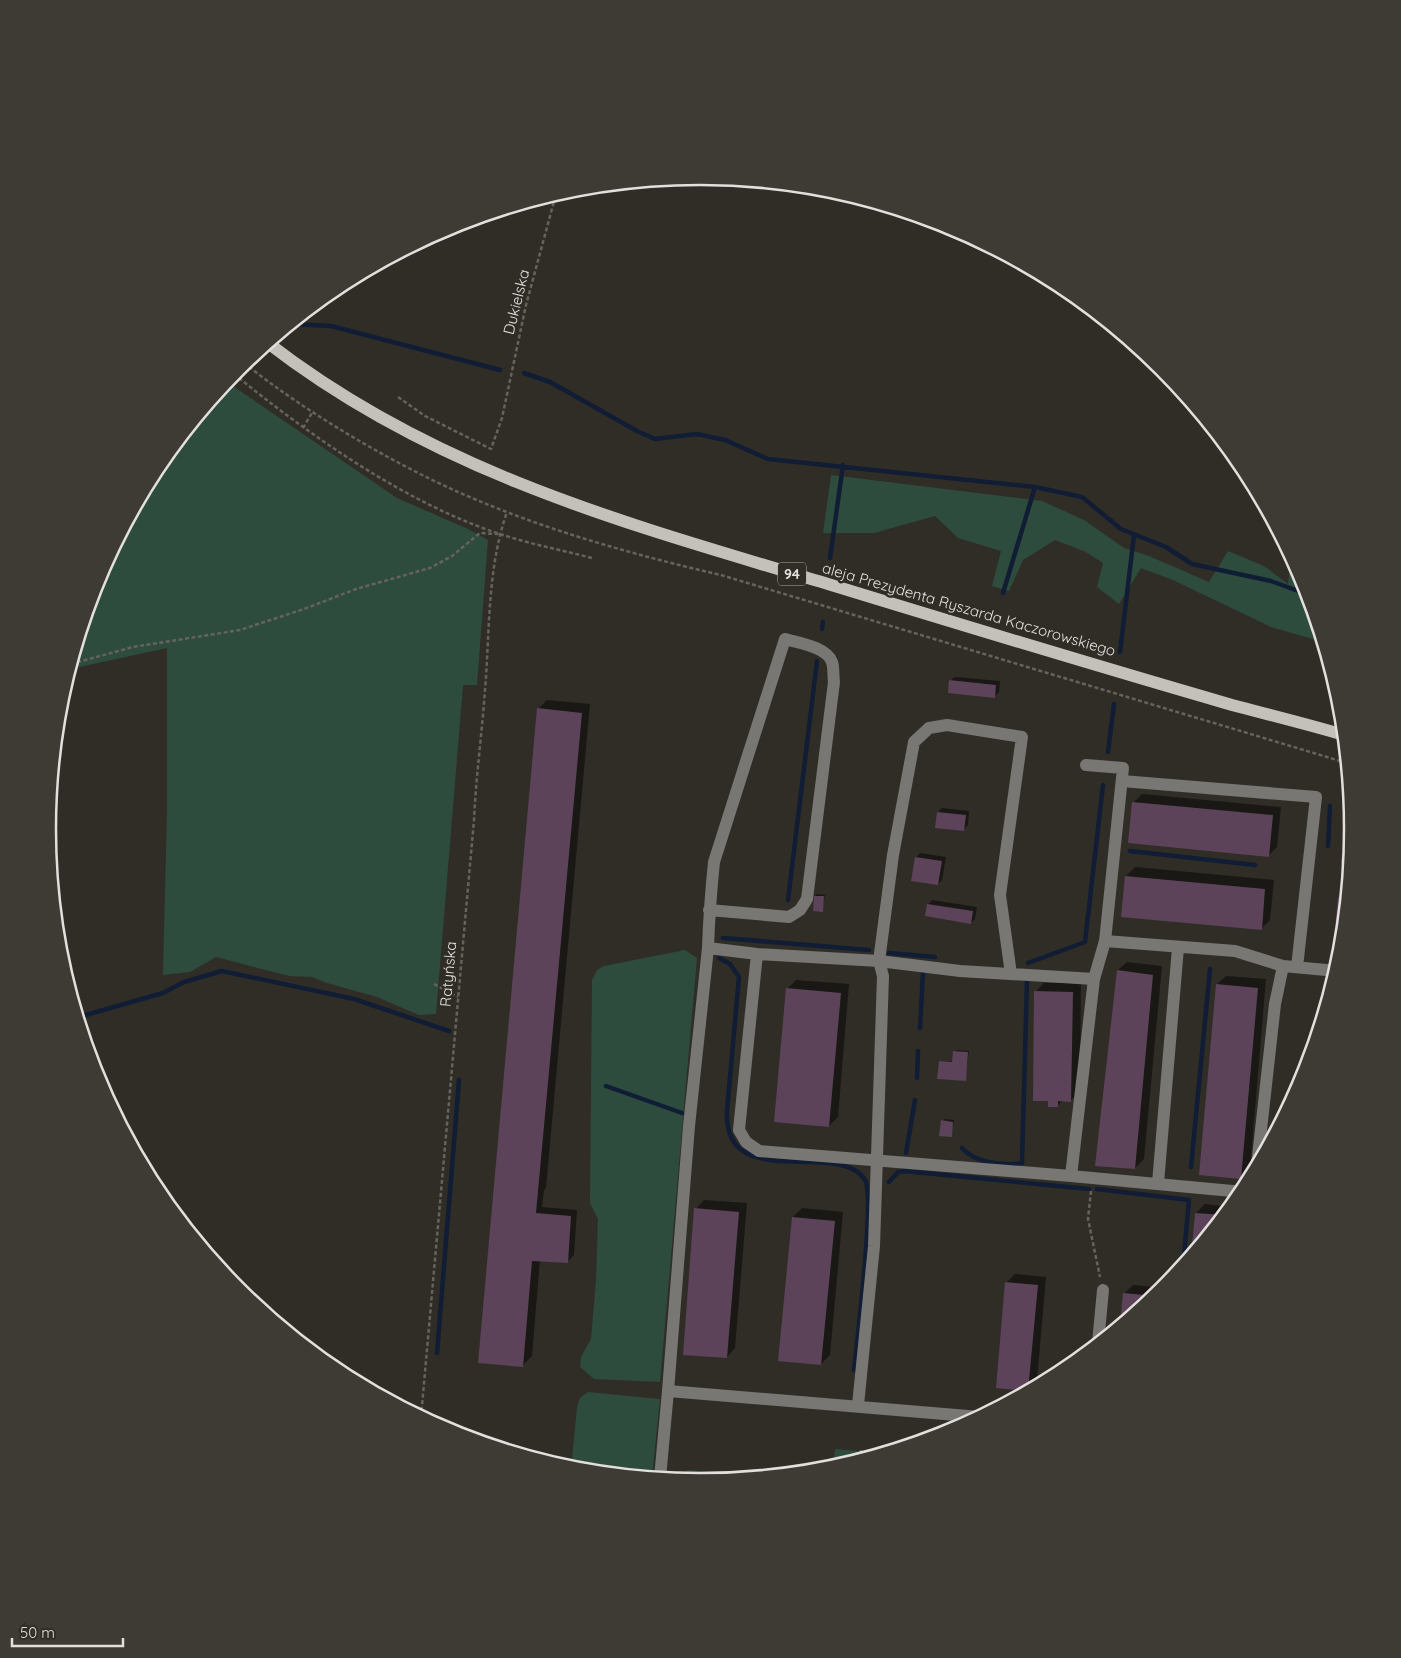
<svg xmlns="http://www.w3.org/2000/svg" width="1401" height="1658" font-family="Quicksand,sans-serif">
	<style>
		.green { fill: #2d4c3e }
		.shadow { fill: #0007 }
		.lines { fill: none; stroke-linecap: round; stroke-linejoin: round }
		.stream { stroke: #101d35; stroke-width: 4.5 }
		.building { fill: #5c435a }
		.path { stroke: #66635e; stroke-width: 2.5; stroke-dasharray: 4 2.5; stroke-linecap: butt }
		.minor { stroke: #787774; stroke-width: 12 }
		.major { stroke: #c4c1bb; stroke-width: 12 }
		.labels { text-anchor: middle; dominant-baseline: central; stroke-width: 5; stroke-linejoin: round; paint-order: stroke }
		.shield { fill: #302d27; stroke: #adaaa6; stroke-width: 1 }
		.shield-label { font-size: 14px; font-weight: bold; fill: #e2dfdc }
		.street-label { font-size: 15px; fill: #e2dfdc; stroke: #302d27 }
		.rim { fill: none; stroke: #e2dfdc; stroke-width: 2.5 }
	</style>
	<rect width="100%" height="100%" fill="#302d27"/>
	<path class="green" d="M 227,382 L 397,498 L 468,529 L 488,540 L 477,685 L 463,685 L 436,1014 L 419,1015 L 377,997 L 327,983 L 312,977 L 289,976 L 216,957 L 190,972 L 163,975 L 167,811 L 167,648 L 70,669 L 97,579 L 158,466 Z
		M 831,475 L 1042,501 L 1084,520 L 1124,548 L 1149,556 L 1209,582 L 1228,551 L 1264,566 L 1288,584 L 1291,555 L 1304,579 L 1323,642 L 1271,627 L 1173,580 L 1141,568 L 1119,604 L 1097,587 L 1103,563 L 1086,552 L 1055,540 L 1023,560 L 1009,591 L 992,586 L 1001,551 L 958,538 L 935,516 L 874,533 L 823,533 Z
		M 685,950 L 697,958 L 660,1382 L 594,1379 L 580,1367 L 581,1357 L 591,1339 L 596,1280 L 598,1219 L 590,1203 L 592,980 L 597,970 L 604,966 Z
		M 588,1392 L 660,1399 L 652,1477 L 571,1469 L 577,1407 L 580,1398 Z
		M 835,1449 L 858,1451 L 857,1461 L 833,1468 Z
		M 687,1470 L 763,1476 L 700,1482 L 684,1480 Z"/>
	<path class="shadow" d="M 955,677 L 1000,681 L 999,692 L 995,696 L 950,681 Z
		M 547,700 L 590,704 L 546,1188 L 544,1190 L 542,1207 L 577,1210 L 574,1255 L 567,1262 L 540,1260 L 532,1356 L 523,1365 L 538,709 Z
		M 1142,794 L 1281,807 L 1277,847 L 1268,856 L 1133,803 Z
		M 942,808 L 969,811 L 968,825 L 964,829 L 938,812 Z
		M 1352,818 L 1350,863 L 1342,862 L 1346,824 Z
		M 920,853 L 946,857 L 942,880 L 938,884 L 916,858 Z
		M 1135,867 L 1274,880 L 1270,920 L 1261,929 L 1126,876 Z
		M 1348,889 L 1343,938 L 1339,898 Z
		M 817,894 L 825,895 L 822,911 L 815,896 Z
		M 932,900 L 977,907 L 975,919 L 971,923 L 928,904 Z
		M 1127,962 L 1162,966 L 1144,1159 L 1135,1168 L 1118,970 Z
		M 1226,976 L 1266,979 L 1250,1169 L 1241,1178 L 1217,984 Z
		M 796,980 L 849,984 L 838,1117 L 829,1126 L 787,989 Z
		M 1044,983 L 1081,983 L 1080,1091 L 1071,1100 L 1063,1100 L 1057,1106 L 1035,992 Z
		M 956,1050 L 969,1051 L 965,1080 L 940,1062 L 953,1061 Z
		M 944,1119 L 954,1120 L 951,1136 L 942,1121 Z
		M 704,1200 L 747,1203 L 735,1348 L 727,1357 L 696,1209 Z
		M 1205,1204 L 1231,1207 L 1193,1254 L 1196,1213 Z
		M 802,1208 L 843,1212 L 830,1355 L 821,1364 L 793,1217 Z
		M 1015,1274 L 1046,1277 L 1037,1380 L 1028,1389 L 997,1387 L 1006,1283 Z
		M 1133,1285 L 1165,1288 L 1122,1324 L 1124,1294 Z"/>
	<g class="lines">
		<path class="stream" d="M 292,324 L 331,326 L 500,370
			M 524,373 L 550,382 L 637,431 L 655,439 L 697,434 L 725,440 L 768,459 L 1035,487 L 1082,497 L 1121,529 L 1166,547 L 1192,564 L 1271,581 L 1309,595
			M 830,558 L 843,465
			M 1003,593 L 1035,487
			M 822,629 L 823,622
			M 1120,652 L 1134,535
			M 1108,752 L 1114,704
			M 1328,846 L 1330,806
			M 1130,851 L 1255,865
			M 788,900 L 817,661
			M 723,938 L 869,950
			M 889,953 L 935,957
			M 719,958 L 730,964 L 739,977 L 727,1111 C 723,1195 839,1138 865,1180 C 875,1196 857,1342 854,1370
			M 1028,963 L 1085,942 L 1103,785
			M 79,1017 L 163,993 L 184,982 L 222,971 L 354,999 L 449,1031
			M 920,1028 L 923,973
			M 917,1078 L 918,1051
			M 606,1086 L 682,1113
			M 962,1148 C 975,1163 1003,1166 1022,1163 L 1027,981
			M 906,1153 L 915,1100
			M 1191,1167 L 1210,969
			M 889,1182 L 898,1172 L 904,1171 L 1089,1189
			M 1097,1189 L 1189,1200 L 1183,1266
			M 437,1353 L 459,1080
			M 431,1422 L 431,1419"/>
	</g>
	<path class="building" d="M 949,680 L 996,685 L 995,698 L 948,693 Z
		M 537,708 L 582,713 L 536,1213 L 571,1216 L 568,1263 L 532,1261 L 523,1367 L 478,1363 Z
		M 1132,802 L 1273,815 L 1269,857 L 1128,843 Z
		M 937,812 L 966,815 L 964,831 L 935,828 Z
		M 1345,824 L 1353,825 L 1350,864 L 1341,863 Z
		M 915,857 L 942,861 L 938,885 L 911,881 Z
		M 1125,876 L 1265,889 L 1262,930 L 1121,917 Z
		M 814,896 L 824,896 L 823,912 L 813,911 Z
		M 1338,897 L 1347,898 L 1343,939 L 1334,939 Z
		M 927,904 L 973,911 L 971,924 L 925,916 Z
		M 1117,970 L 1153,975 L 1135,1169 L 1095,1166 Z
		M 1216,984 L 1258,988 L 1241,1179 L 1199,1175 Z
		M 786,988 L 841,993 L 829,1127 L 774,1122 Z
		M 1034,991 L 1073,992 L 1071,1102 L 1058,1101 L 1058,1107 L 1048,1107 L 1048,1101 L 1033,1101 Z
		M 953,1051 L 968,1052 L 966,1081 L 937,1079 L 939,1061 L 952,1062 Z
		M 941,1120 L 953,1122 L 952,1137 L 939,1136 Z
		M 694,1208 L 739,1212 L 727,1358 L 683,1355 Z
		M 1195,1213 L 1224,1215 L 1191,1255 L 1194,1225 Z
		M 792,1217 L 835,1221 L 821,1365 L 778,1361 Z
		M 1005,1282 L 1038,1285 L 1028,1391 L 996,1388 Z
		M 1123,1293 L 1156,1296 L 1120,1325 Z"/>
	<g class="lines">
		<path class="path" d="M 244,363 C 312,417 408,473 489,505 C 563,535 643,557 721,575 L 1347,763
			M 234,374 C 309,435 407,504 500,534 C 530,544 561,550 592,558
			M 398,397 L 425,416 L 491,449 L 502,418 L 526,305 L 556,194
			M 303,428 L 313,411
			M 71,664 L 133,647 L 240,630 L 304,609 L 356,589 L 430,568 L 452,556 L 480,533 L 499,534
			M 434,984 L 458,997
			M 1091,1191 L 1088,1219 L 1100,1277
			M 421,1417 L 474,820 C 476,776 482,733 485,690 C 490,630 487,569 507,512
			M 860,1460 L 861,1450"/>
		<path class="minor" d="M 1086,765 L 1123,768 L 1105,941 L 1094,979 L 1071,1176 L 1243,1192
			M 1122,781 L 1316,797 L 1297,967
			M 1105,941 L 1235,951 L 1283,966 L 1337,971
			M 708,948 C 709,919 711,891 714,862 L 785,639 C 799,643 827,647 832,662 C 834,668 833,676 834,682 L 807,899 L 800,910 L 789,917 L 709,910
			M 757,954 L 739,1130 L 746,1142 L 759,1151 L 1071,1176
			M 1257,1166 L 1275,1004 L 1283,966
			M 1158,1183 L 1178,948
			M 1098,1343 L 1103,1290
			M 668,1391 L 689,1126 L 708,948 L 757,954 L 879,961 L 960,971 L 1094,979
			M 858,1405 L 874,1246 L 883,976 L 879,961 L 893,855 L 914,742 L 929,728 L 947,725 L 1022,737 L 1000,895 L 1011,974
			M 660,1478 L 668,1391 L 980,1417"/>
		<path class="major" d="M 268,343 C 436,473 628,524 828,584 C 962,625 1097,666 1232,705 C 1270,715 1307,724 1344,735"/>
	</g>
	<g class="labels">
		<rect class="shield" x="778" y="562.5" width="28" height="23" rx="4"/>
		<g class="shield-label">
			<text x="792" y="574">94</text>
		</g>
		<g class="street-label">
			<text transform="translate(516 302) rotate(-76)">Dukielska</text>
			<text transform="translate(969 609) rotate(16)">aleja Prezydenta Ryszarda Kaczorowskiego</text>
			<text transform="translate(448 974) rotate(-85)">Ratyńska</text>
		</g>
	</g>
	<path d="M0 0H1401V1658H0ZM56 829a644 644 0 1 1 1288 0a644 644 0 1 1-1288 0Z" fill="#3e3b35" fill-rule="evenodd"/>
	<path class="rim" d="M56 829a644 644 0 1 1 1288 0a644 644 0 1 1-1288 0Z"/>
	<path d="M12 1638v8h111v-8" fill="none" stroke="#e2dfdc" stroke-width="2.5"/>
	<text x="20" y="1638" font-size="15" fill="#e2dfdc" stroke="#302d27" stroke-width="4" paint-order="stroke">50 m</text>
</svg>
